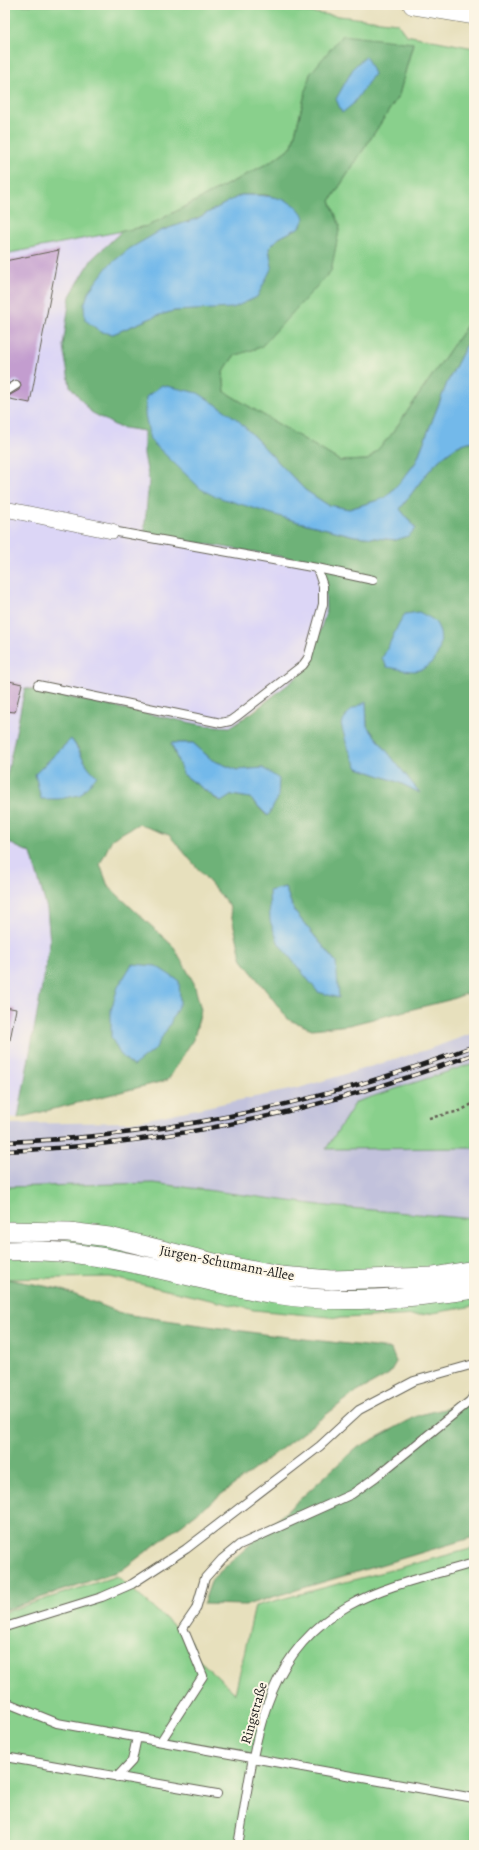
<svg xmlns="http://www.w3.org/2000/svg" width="479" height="1850" font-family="Alegreya,serif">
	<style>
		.built { fill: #dcd6f6 }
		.industrial { fill: #c2c2dc }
		.green { fill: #89d08c; stroke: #527654 }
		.forest { fill: #6eb278; stroke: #45674a; fill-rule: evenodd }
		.water { fill: #73b9ea; stroke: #486a83 }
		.building { fill: #c39dcf }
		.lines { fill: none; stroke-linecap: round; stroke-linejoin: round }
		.service-casing { stroke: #636154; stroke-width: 10 }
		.minor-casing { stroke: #636154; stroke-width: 16 }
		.tertiary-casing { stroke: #636154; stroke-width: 20 }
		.path { stroke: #636154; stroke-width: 2.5; stroke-dasharray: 3 3; stroke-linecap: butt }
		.service { stroke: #fff; stroke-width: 8 }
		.minor { stroke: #fff; stroke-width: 15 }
		.tertiary { stroke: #fff; stroke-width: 19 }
		.rail-casing { stroke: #1c1c1c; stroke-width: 4.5 }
		.rail { stroke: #fcf5e5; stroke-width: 3; stroke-dasharray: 9; stroke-linecap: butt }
		.labels { text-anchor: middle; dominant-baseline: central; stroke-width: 4; stroke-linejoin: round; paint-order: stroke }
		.street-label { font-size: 14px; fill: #1c1c1c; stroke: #fcf5e5 }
	</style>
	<rect width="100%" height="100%" fill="#fcf5e5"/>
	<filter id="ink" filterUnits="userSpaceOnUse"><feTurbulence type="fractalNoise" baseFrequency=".025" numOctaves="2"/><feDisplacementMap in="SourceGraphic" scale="8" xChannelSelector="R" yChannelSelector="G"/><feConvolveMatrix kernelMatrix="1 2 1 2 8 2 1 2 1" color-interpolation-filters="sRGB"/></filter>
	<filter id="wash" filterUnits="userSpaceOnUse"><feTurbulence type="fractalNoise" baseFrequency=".012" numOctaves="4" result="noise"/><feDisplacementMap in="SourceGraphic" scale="16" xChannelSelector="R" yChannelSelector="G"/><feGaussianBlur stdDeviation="0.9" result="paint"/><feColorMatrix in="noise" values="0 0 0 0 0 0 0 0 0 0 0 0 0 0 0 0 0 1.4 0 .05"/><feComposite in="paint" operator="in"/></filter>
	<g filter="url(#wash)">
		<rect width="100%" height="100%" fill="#e7e0bd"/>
		<path class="built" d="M 122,231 L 92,259 L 118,427 L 144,431 L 144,454 L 149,481 L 144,533 L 320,563 L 325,586 L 326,613 L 310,659 L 296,678 L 230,727 L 202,725 L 26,688 L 5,785 L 5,254 Z
			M 5,839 L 15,846 L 31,853 L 47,909 L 50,942 L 18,1118 L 5,1117 Z"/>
		<path class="industrial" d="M 474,1033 L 474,1063 L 356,1102 L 327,1149 L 474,1148 L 474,1219 L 327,1206 L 153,1183 L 5,1187 L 5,1124 L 133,1122 L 299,1088 L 426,1050 Z"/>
		<path class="green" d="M 5,5 L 248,5 L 397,23 L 406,35 L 474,48 L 474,315 L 391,435 L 368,460 L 340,461 L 225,392 L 223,372 L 234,356 L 261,347 L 340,226 L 330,201 L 399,95 L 413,43 L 310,74 L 292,146 L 272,161 L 148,226 L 5,254 Z
			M 474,1063 L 474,1148 L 326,1149 L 356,1102 Z
			M 153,1183 L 327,1206 L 474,1219 L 474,1306 L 421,1315 L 340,1318 L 254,1310 L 110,1277 L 5,1279 L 5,1187 Z
			M 474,1548 L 474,1845 L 5,1845 L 5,1612 L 117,1576 L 189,1639 L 199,1660 L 235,1693 L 255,1606 Z"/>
		<path class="forest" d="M 342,35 L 413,43 L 399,95 L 330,201 L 340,226 L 331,271 L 261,347 L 234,356 L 223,372 L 225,392 L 340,461 L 368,460 L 391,435 L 474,315 L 474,336 L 470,338 L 447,383 L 416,462 L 403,479 L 385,498 L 349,509 L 328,505 L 305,490 L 238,420 L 150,440 L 175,462 L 268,512 L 295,521 L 355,536 L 396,540 L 416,529 L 400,509 C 418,486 443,444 474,441 L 474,991 L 449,1000 L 349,1025 L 312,1029 L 289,1020 L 242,960 L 229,905 L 169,835 L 138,824 L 112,839 L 100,864 L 108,886 L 174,947 L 194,983 L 201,1010 L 194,1038 L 168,1080 L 18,1118 L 50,942 L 47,909 L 31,853 L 15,846 L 5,839 L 5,785 L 25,688 L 202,725 L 230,727 L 253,712 L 296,678 L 310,659 L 326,613 L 325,586 L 320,563 L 144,534 L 149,481 L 144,454 L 144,431 L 118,427 L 91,412 L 70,386 L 63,346 L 70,296 L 92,259 L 122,231 L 148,226 L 272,161 L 292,146 L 310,74 ZM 241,195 L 266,195 L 295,205 L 300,227 L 279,238 L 269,248 L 272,268 L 198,309 L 174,311 L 156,316 L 113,334 L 160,231 L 196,219 ZM 366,703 L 367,726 L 419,792 L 398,782 L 358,768 ZM 71,739 L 79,749 L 86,766 L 97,776 L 35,774 ZM 171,743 L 193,743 L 212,760 L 237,770 L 263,768 L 267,816 L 250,798 L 232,795 L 220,802 L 183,774 ZM 285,887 L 294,911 L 336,962 L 270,891 Z
			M 7,1279 L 60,1289 L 124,1314 L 270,1335 L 391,1349 L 396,1362 L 389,1374 L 352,1395 L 122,1570 L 5,1610 L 5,1280 Z
			M 474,1402 L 474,1537 L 246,1605 L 203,1604 L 212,1579 L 355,1449 L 419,1415 Z"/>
		<path class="water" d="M 366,56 L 374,74 L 353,104 L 342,113 L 336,99 L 354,67 Z
			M 241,195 C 258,195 279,195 294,205 C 298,207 302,214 305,217 L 300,227 L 279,238 L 269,248 L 272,267 L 257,297 L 233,308 L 174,311 L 156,316 L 113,334 L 101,332 L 85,320 L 84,305 L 89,291 L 108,266 L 129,249 L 160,231 L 196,219 Z
			M 474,336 L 474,441 C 443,444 418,486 400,509 L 416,529 L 408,536 L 396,540 L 355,536 L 295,521 L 214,496 L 201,489 L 150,440 L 145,414 L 146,397 L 162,385 L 198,393 L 220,407 L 238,420 L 305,490 L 328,505 L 349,509 L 385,498 L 403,479 L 416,462 L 447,383 L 470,338 Z
			M 419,612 C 424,615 432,618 435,622 C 447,637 439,664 420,670 C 411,673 396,668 387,667 L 382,658 C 391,644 395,627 405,614 Z
			M 366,702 L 367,726 L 420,793 L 398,782 L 358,768 L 347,746 L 341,724 L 350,710 Z
			M 71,739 C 82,753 83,764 97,776 L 80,795 L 59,799 L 41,799 L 35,774 Z
			M 171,743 L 193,743 L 212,760 L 237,770 L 263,768 L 279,779 L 278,798 L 268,816 L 250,798 L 232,795 L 221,802 L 183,774 Z
			M 285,887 L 294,911 L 336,962 L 339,998 L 318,992 L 279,944 L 270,921 L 269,891 Z
			M 132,964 L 156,966 L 179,981 L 180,1002 L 170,1024 L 155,1049 L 133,1066 L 120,1054 L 111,1037 L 111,1010 L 118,987 Z"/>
		<g id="blocks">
			<path class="building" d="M 59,250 L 30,403 L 5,398 L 19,390 L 21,385 L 20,382 L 16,380 L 5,385 L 5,261 Z
				M 5,680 L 22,684 L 15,712 L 5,711 Z
				M 5,1007 L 16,1009 L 10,1040 L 5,1039 Z"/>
		</g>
	</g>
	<g filter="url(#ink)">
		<use href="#blocks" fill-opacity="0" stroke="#636154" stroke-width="1"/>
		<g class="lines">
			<g class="service-casing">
				<path id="service" d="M 5,392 L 16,385
					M 317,568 L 373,580
					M 38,685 L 221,723 L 230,721 L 237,716 L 303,665 L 308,658 L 323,604 L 323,586 L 317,568 L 112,531
					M 5,1627 L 102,1597 L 132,1584 L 186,1549 L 320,1446 L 359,1410 L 414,1381 L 474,1364
					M 5,1702 L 57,1723 L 474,1798
					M 161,1741 L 203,1676 L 183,1628 L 196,1609 L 205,1578 L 222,1559 L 239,1545 L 352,1494 L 376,1477 L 470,1401 L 474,1395
					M 5,1757 L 217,1794
					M 117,1777 L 132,1761 L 137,1737
					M 238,1845 C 255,1753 257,1657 348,1606 C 385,1585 434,1575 474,1563"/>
			</g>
			<g class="minor-casing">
				<path id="minor" d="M 5,509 L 112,531"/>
			</g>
			<g class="tertiary-casing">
				<path id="tertiary" d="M 413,5 L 474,15
					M 5,1231 L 69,1232 L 109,1237 L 218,1264 L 280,1276 L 332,1280 L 433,1277 L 474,1270
					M 5,1251 C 100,1246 183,1279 275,1294 C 340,1305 409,1298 474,1289"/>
			</g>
			<path class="path" d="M 429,1118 L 460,1111 L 474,1103"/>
			<use href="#service" class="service"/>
			<use href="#minor" class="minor"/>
			<use href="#tertiary" class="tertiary"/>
			<g class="rail-casing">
				<path id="rail" d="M 5,1142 C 165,1137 325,1102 474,1046
					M 5,1151 C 165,1145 324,1110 474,1054"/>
			</g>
			<use href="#rail" class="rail"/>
		</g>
	</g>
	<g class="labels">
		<g class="street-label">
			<text transform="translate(227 1263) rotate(11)">Jürgen-Schumann-Allee</text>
			<text transform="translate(254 1713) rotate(-74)">Ringstraße</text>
		</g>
	</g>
	<rect width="479" height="1850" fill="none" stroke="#fcf5e5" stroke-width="20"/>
</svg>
